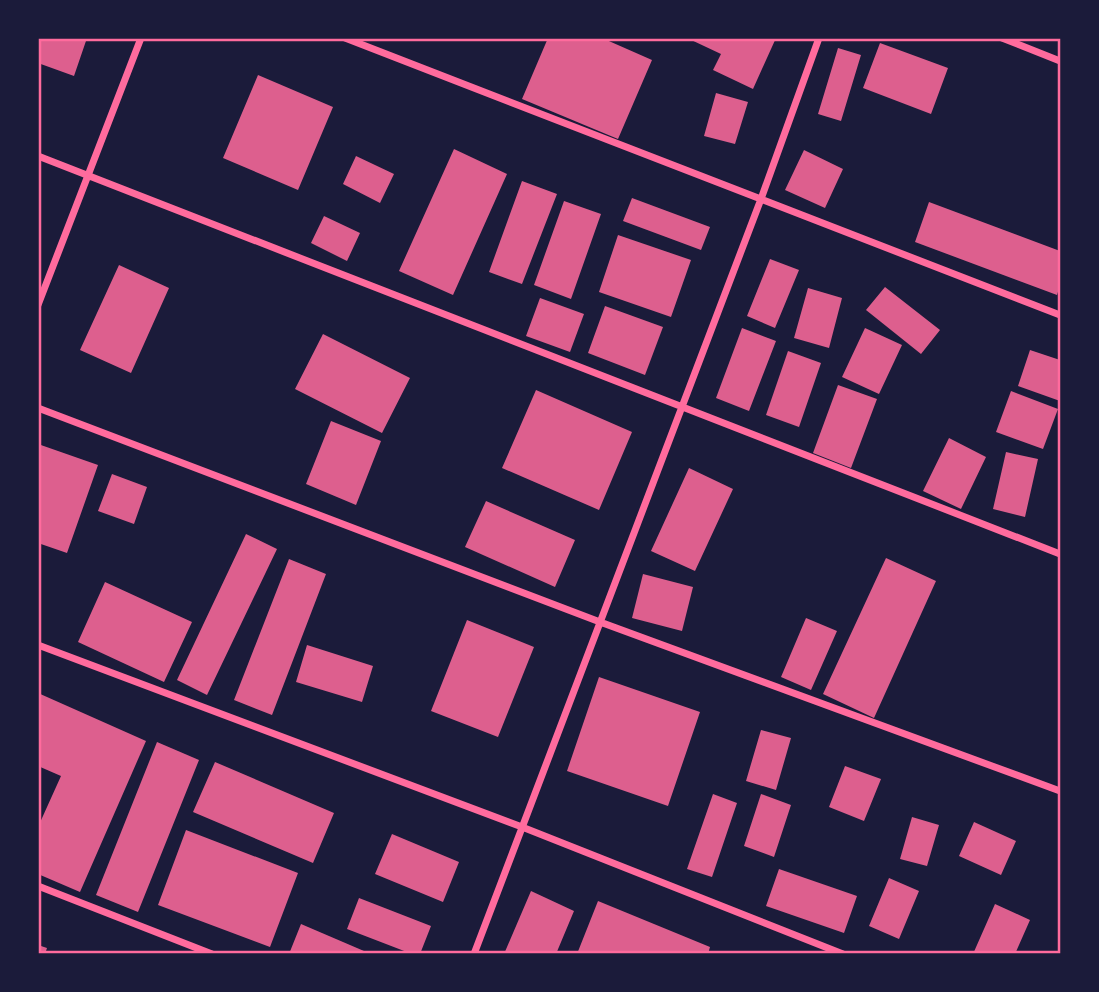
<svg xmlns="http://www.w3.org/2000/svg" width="1099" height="992" font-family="'Golos Text',sans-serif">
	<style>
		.building { fill: #dd5f8e }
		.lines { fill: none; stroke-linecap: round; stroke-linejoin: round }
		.minor { stroke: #ff6b9d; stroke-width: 7 }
		.neatline { fill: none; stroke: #ff6b9d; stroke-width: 2.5 }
	</style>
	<rect width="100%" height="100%" fill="#1b1b3a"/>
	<path class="building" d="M 38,38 L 87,38 L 74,76 L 38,63 Z
		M 548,38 L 602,38 L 652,60 L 618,139 L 522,99 Z
		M 687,38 L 776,38 L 753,89 L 713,70 L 721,54 Z
		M 880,43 L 948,68 L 931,114 L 863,88 Z
		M 838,48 L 861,55 L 841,121 L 818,114 Z
		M 258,75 L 333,107 L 298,190 L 223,158 Z
		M 716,93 L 748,102 L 735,144 L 704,136 Z
		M 454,149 L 507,174 L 453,295 L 399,271 Z
		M 804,150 L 843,169 L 825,208 L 785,190 Z
		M 356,156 L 394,174 L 380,203 L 343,184 Z
		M 522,181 L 557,194 L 522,284 L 489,272 Z
		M 632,198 L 710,227 L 701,250 L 623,221 Z
		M 564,201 L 601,214 L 571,299 L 534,285 Z
		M 929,202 L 1060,251 L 1060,285 L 1057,295 L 915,242 Z
		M 324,216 L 360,233 L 347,261 L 311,243 Z
		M 618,235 L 691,260 L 671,317 L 599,292 Z
		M 770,259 L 799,270 L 775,328 L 747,316 Z
		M 119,265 L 169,288 L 131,373 L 80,350 Z
		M 885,287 L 940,330 L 921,354 L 866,310 Z
		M 808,288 L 842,298 L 829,348 L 794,338 Z
		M 540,298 L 584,314 L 570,352 L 526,336 Z
		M 605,306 L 663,327 L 645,375 L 588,353 Z
		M 742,328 L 776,341 L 749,411 L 716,398 Z
		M 865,328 L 902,345 L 879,394 L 842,377 Z
		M 323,334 L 410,378 L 382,433 L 295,389 Z
		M 1030,350 L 1060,360 L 1060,401 L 1018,386 Z
		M 788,351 L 821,363 L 799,427 L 766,415 Z
		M 838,385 L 877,399 L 851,468 L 813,453 Z
		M 536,390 L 632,432 L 599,510 L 502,468 Z
		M 1011,391 L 1058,409 L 1043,449 L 996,432 Z
		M 331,421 L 381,441 L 356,505 L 306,484 Z
		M 949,438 L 986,457 L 961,509 L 923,491 Z
		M 38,444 L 98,465 L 67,553 L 38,543 Z
		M 1006,452 L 1038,459 L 1025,517 L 993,509 Z
		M 689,468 L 733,489 L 695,571 L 651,551 Z
		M 112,474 L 147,487 L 134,524 L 98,511 Z
		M 486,501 L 575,540 L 555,587 L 465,547 Z
		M 246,534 L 277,549 L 207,695 L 177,680 Z
		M 886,558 L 936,581 L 874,718 L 823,694 Z
		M 289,559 L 326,574 L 272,715 L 234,700 Z
		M 643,574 L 693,587 L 682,631 L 632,618 Z
		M 105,582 L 192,622 L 164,682 L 78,642 Z
		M 806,618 L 837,631 L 811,690 L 781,677 Z
		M 467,620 L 534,647 L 498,737 L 431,711 Z
		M 307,645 L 373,666 L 362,702 L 296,682 Z
		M 599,677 L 700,712 L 668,806 L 567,771 Z
		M 38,693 L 146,741 L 80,892 L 38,874 L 38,827 L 61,776 L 38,766 Z
		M 761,730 L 791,738 L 776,790 L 746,781 Z
		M 157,742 L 199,760 L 138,912 L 96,895 Z
		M 215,762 L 334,813 L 313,863 L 193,812 Z
		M 845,766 L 881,779 L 864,821 L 829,807 Z
		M 713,794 L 737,803 L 712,877 L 687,869 Z
		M 761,794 L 791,805 L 774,857 L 744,846 Z
		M 912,817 L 939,825 L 927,866 L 900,859 Z
		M 974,822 L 1016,841 L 1001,875 L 959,856 Z
		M 186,830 L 298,873 L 270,947 L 158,905 Z
		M 392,834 L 459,862 L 443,902 L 375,874 Z
		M 779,869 L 857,896 L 844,933 L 766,906 Z
		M 889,878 L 919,891 L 899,939 L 869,926 Z
		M 531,891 L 574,911 L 556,954 L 504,954 Z
		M 359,898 L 431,926 L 420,954 L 412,954 L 347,929 Z
		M 598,901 L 710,947 L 708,954 L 577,954 Z
		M 995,904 L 1030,920 L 1015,954 L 973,954 Z
		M 301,924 L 371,954 L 289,954 Z
		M 38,945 L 47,948 L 45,954 L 38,954 Z"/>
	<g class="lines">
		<path class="minor" d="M 345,38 L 1060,315
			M 1002,38 L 1060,61
			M 38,156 L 1060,554
			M 38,305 L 141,38
			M 38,408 L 600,622 L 1060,791
			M 38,645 L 522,827 L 843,954
			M 38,886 L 212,954
			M 474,954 L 761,199 L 819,38"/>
	</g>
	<rect width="1099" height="992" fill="none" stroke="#1b1b3a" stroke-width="80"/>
	<rect x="40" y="40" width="1019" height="912" class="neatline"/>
</svg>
